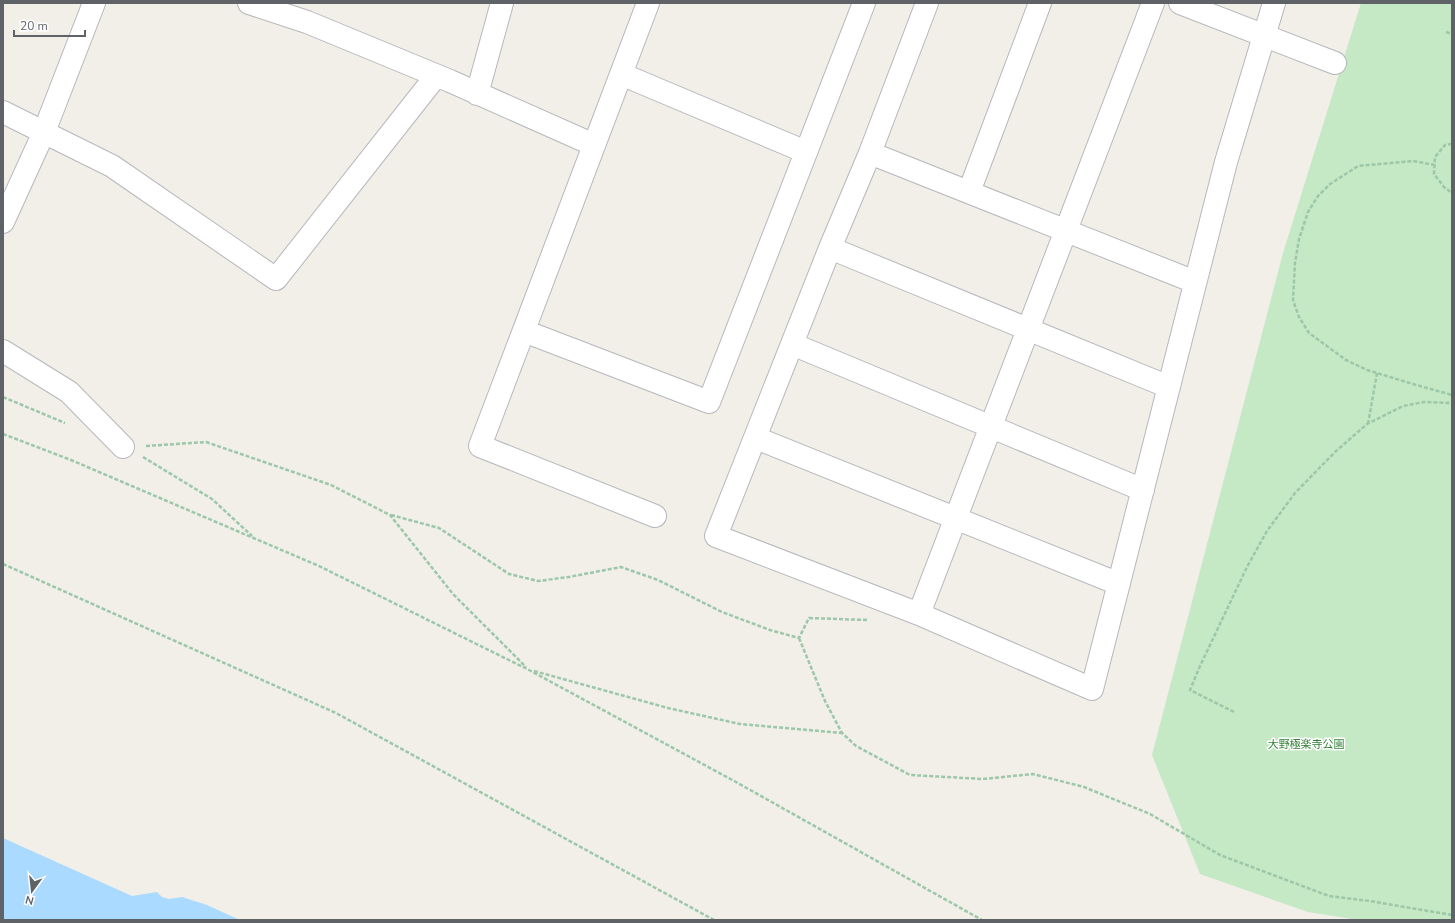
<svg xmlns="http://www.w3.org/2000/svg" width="1455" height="923" font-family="'Nunito Sans','Noto Sans JP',sans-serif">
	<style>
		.green { fill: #c5e8c5 }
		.water { fill: #aadaff }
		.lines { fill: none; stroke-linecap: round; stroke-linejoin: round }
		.minor-casing { stroke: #b5b8bc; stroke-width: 24 }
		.path { stroke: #9cc7a9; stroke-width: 2.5; stroke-dasharray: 4 2; stroke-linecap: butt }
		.minor { stroke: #fff; stroke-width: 22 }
		.labels { text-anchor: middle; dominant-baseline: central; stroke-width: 3; stroke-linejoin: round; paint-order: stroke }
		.park-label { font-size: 11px; fill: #348238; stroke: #fff }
	</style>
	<rect width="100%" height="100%" fill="#f1efe8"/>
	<path class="green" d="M 1361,3 L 1452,3 L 1452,920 L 1359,920 L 1308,912 L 1200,874 L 1152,755 L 1283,253 Z"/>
	<path class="water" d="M 3,838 L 132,896 L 157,892 L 162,897 L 169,899 L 182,897 L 207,905 L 240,920 L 3,920 Z"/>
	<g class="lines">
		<g class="minor-casing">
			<path id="minor" d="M 249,3 L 307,22 L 450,81 L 594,145
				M 648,3 L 480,446 L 655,516
				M 927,3 L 870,153 L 830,248 L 716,536 L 919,614 L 1092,689 L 1226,162 L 1274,3
				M 1180,3 L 1335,63
				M 621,74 L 806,152
				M 477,94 L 502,3
				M 3,112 L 112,166 L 276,279 L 436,76
				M 870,153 L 1195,282
				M 969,192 L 1040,3
				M 3,222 L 44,132 L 94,3
				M 830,248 L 1169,387
				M 524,331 L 709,402 L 864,3
				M 792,344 L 1143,490
				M 3,351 L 69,392 L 123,447
				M 756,438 L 1119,584
				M 919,614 L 1153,3"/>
		</g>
		<path class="path" d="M 1446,32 L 1452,34
			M 1452,144 L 1445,145 L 1435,157 L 1434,174 L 1444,187 L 1452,193
			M 1435,165 L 1413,161 L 1358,166 L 1330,184 L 1318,196 L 1308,212 L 1299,239 L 1295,263 L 1293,300 L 1299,317 L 1309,333 L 1346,360 L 1367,370 L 1413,384 L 1452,395
			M 3,397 L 65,423
			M 1368,424 L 1377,373
			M 3,434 L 71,460 L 319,566 L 529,670 L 736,782 L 982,920
			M 146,446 L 206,442 L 331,485 L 390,515 L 453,594 L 526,667
			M 143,457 L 212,499 L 252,536
			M 391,515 L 439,528 L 509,574 L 538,581 L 569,577 L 621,567 L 658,580 L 722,612 L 770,630 L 799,638 L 809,618 L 867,620
			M 3,564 L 336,713 L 714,920
			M 799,638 L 825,701 L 842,733 L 856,746 L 910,775 L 983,779 L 1033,774 L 1084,787 L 1150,814 L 1220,855 L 1329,896 L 1370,901 L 1452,915
			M 534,671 L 668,708 L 740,724 L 842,733
			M 1234,712 L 1190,690 L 1200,666 L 1247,567 L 1267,531 L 1295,493 L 1335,452 L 1367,424 L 1403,406 L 1424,402 L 1452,403"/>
		<use href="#minor" class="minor"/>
	</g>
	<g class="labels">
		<g class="park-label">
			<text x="1306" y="744">大野極楽寺公園</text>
		</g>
	</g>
	<rect width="1455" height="923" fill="none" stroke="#5f6368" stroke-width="8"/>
	<g transform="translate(32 891) rotate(195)" stroke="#ffffff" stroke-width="3" paint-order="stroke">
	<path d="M0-3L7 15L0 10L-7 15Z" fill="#5f6368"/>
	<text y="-6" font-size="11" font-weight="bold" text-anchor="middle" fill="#5f6368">N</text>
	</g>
	<path d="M14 30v6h71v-6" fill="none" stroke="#5f6368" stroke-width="2"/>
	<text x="20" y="30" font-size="12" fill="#5f6368" stroke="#ffffff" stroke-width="3" paint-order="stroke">20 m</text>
</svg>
